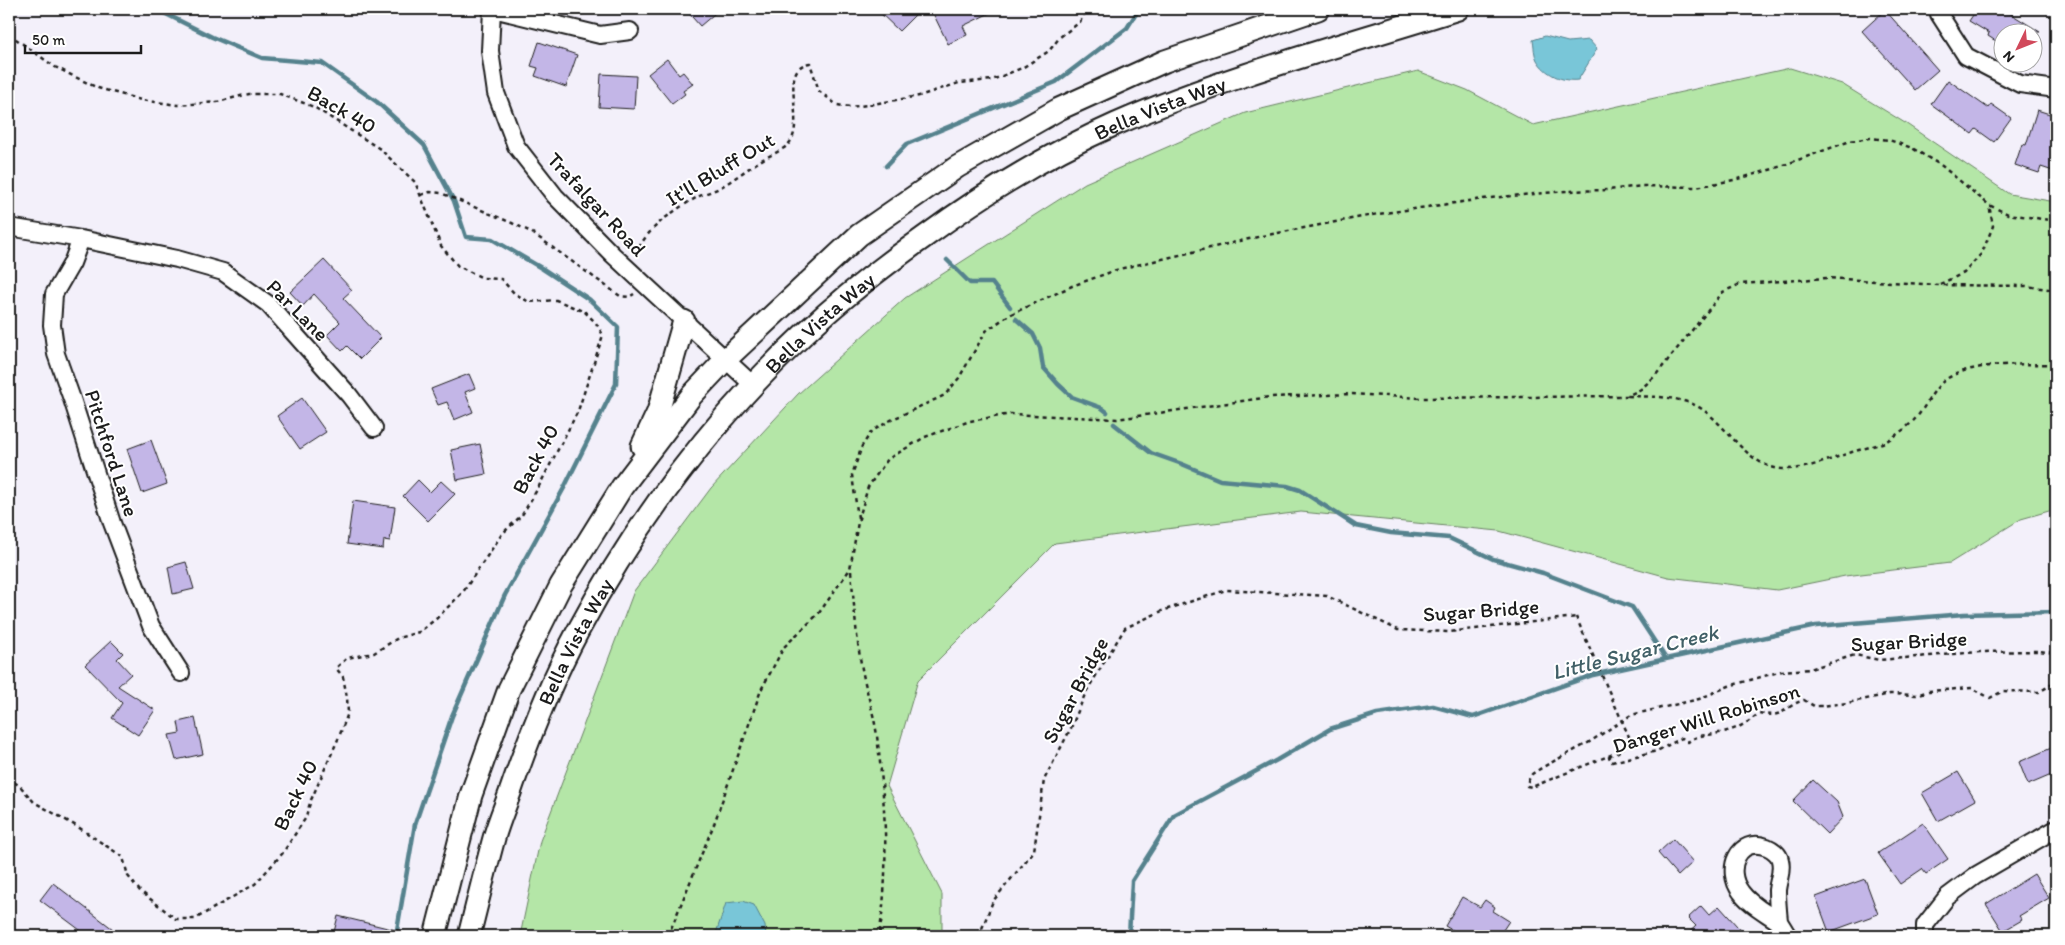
<svg xmlns="http://www.w3.org/2000/svg" width="2065" height="945" font-family="Itim,sans-serif">
	<style>
		.green { fill: #b4e6a7; stroke: #688162 }
		.water { fill: #79c6d8; stroke: #54828d }
		.lines { fill: none; stroke-linecap: round; stroke-linejoin: round }
		.stream { stroke: #54828d; stroke-width: 4.5 }
		.building { fill: #c3b6e7; stroke: #1c1c1c }
		.minor-casing { stroke: #1c1c1c; stroke-width: 20 }
		.major-casing { stroke: #1c1c1c; stroke-width: 25 }
		.path { stroke: #1c1c1c; stroke-width: 2.5; stroke-dasharray: 4 4; stroke-linecap: butt }
		.minor { stroke: #fff; stroke-width: 16 }
		.major { stroke: #fff; stroke-width: 21 }
		.path-bridge { stroke: #1c1c1c; stroke-width: 2.5; stroke-dasharray: 4 4; stroke-linecap: butt }
		.labels { text-anchor: middle; dominant-baseline: central; stroke-width: 4; stroke-linejoin: round; paint-order: stroke }
		.street-label { font-size: 21px; fill: #1c1c1c; stroke: #fff }
		.water-label { font-size: 22px; font-style: italic; fill: #416067; stroke: #fff }
	</style>
	<rect width="100%" height="100%" fill="#f3f0fa"/>
	<filter id="ink" filterUnits="userSpaceOnUse"><feTurbulence type="fractalNoise" baseFrequency=".02" numOctaves="2"/><feDisplacementMap in="SourceGraphic" scale="10" xChannelSelector="R" yChannelSelector="G"/><feConvolveMatrix kernelMatrix="1 2 1 2 8 2 1 2 1" color-interpolation-filters="sRGB"/></filter>
	<g filter="url(#ink)">
		<path class="green" d="M 1790,68 L 1842,84 L 1905,123 L 2009,194 L 2056,202 L 2056,509 L 2021,519 L 1950,563 L 1845,576 L 1777,590 L 1668,577 L 1499,531 L 1301,512 L 1055,543 L 918,680 L 887,786 L 942,894 L 942,936 L 520,936 L 540,841 L 634,591 L 711,488 L 798,394 L 905,298 L 1085,183 L 1245,113 L 1418,71 L 1467,90 L 1533,125 Z"/>
		<path class="water" d="M 1545,36 L 1568,42 L 1589,40 L 1597,49 L 1578,80 C 1562,82 1545,74 1537,60 C 1534,55 1534,46 1533,40 Z
			M 743,901 L 754,905 L 765,926 L 766,936 L 715,936 L 726,903 Z"/>
		<g class="lines">
			<path class="stream" d="M 156,9 L 212,37 L 262,58 L 322,63 L 377,102 L 424,145 L 454,201 L 466,237 L 492,239 L 543,269 L 590,300 L 618,327 L 616,384 L 564,488 L 505,595 L 452,716 L 415,824 L 396,936
				M 886,166 L 907,144 L 1056,82 L 1127,28 L 1139,9
				M 947,260 L 970,283 L 992,283 L 1010,307
				M 1016,319 L 1033,334 L 1040,348 L 1043,367 L 1058,384 L 1072,397 L 1102,408 L 1107,412
				M 1114,424 L 1151,453 L 1182,464 L 1220,480 L 1287,486 L 1300,490 L 1356,526 L 1391,533 L 1449,538 L 1493,559 L 1543,573 L 1632,607 L 1666,659
				M 1129,936 L 1132,881 L 1174,815 L 1277,760 L 1330,729 L 1377,714 L 1433,706 L 1473,717 L 1593,675 L 1816,626 L 1964,614 L 2056,612"/>
		</g>
		<path class="building" d="M 685,9 L 720,9 L 700,26 Z
			M 876,9 L 921,9 L 899,31 Z
			M 931,9 L 998,9 L 963,26 L 967,35 L 948,44 Z
			M 1977,9 L 2003,9 L 2040,32 L 2002,32 L 2002,45 L 1988,36 L 1989,33 L 1969,21 Z
			M 1885,10 L 1938,70 L 1915,90 L 1862,31 Z
			M 539,42 L 577,55 L 566,87 L 535,76 L 538,68 L 531,66 Z
			M 667,59 L 679,75 L 683,72 L 693,84 L 683,91 L 685,94 L 672,104 L 648,74 Z
			M 601,74 L 636,76 L 634,109 L 599,107 Z
			M 1948,80 L 1988,108 L 1991,104 L 2011,118 L 1994,142 L 1976,129 L 1972,134 L 1931,104 Z
			M 2037,110 L 2056,116 L 2056,128 L 2052,141 L 2056,142 L 2056,172 L 2041,167 L 2039,173 L 2015,165 L 2022,144 L 2026,145 Z
			M 324,260 L 352,290 L 343,298 L 381,338 L 360,359 L 347,346 L 342,351 L 327,335 L 340,322 L 314,294 L 303,306 L 290,292 Z
			M 469,374 L 475,388 L 465,392 L 473,412 L 454,420 L 447,402 L 438,405 L 431,389 Z
			M 302,398 L 326,432 L 300,449 L 277,416 Z
			M 151,440 L 167,484 L 142,493 L 127,449 Z
			M 480,444 L 486,474 L 457,480 L 451,450 Z
			M 418,480 L 430,492 L 441,481 L 455,494 L 428,521 L 403,496 Z
			M 353,501 L 395,507 L 390,541 L 384,540 L 383,549 L 347,544 Z
			M 186,562 L 194,589 L 173,594 L 168,567 Z
			M 111,641 L 123,653 L 117,659 L 131,674 L 118,686 L 155,710 L 138,735 L 112,718 L 122,703 L 85,665 Z
			M 195,718 L 203,754 L 176,760 L 169,735 L 180,733 L 178,722 Z
			M 2056,746 L 2056,773 L 2028,785 L 2019,762 Z
			M 1958,772 L 1975,800 L 1938,821 L 1922,793 Z
			M 1813,780 L 1837,802 L 1843,817 L 1827,834 L 1793,801 Z
			M 1923,823 L 1948,859 L 1926,874 L 1922,869 L 1900,884 L 1878,853 Z
			M 1673,839 L 1693,862 L 1678,876 L 1658,853 Z
			M 2034,874 L 2049,898 L 2019,916 L 2022,920 L 2003,931 L 1986,904 Z
			M 1865,879 L 1878,914 L 1829,932 L 1816,897 Z
			M 53,883 L 122,936 L 88,936 L 40,900 Z
			M 1462,897 L 1480,907 L 1485,900 L 1495,907 L 1493,911 L 1509,921 L 1499,936 L 1462,936 L 1445,926 Z
			M 1701,906 L 1709,915 L 1719,906 L 1746,936 L 1685,936 L 1696,926 L 1688,918 Z
			M 338,916 L 404,932 L 403,936 L 333,936 Z"/>
		<g class="lines">
			<g class="minor-casing">
				<path id="minor" d="M 492,9 L 490,51 L 496,93 L 516,146 L 555,196 L 613,255 L 753,385
					M 493,9 L 600,35 L 630,31
					M 1940,9 L 1939,14 L 1966,56 L 2020,84 L 2056,89
					M 9,227 L 81,239 L 177,259 L 223,272 L 268,304 L 349,395 L 374,428
					M 81,239 L 72,263 L 54,294 L 52,325 L 56,354 L 72,399 L 112,523 L 151,626 L 181,673
					M 1780,923 C 1767,913 1750,905 1741,892 C 1724,870 1738,836 1767,847 C 1772,849 1779,854 1780,860 C 1783,871 1778,880 1777,890 C 1777,900 1778,911 1779,921 L 1780,923 L 1788,936
					M 1925,936 L 1925,925 L 1947,897 L 1975,876 L 2056,829"/>
			</g>
			<g class="major-casing">
				<g id="major">
					<path d="M 642,446 L 658,412 L 684,321"/>
					<path d="M 435,936 L 471,795 L 509,689 L 561,585 L 622,487 L 692,395 L 725,360 L 859,235 L 957,167 L 1059,109 L 1165,61 L 1318,9"/>
					<path id="s1" d="M 469,936 C 477,904 485,871 494,838 C 499,820 507,802 513,784 C 531,732 552,679 578,631 C 636,522 715,417 805,333 C 842,298 882,267 923,238 C 983,194 1048,154 1116,124 C 1226,76 1343,45 1458,9"/>
				</g>
			</g>
			<path class="path" d="M 9,34 L 55,67 L 98,88 L 141,100 L 178,105 L 217,102 L 249,94 L 280,94 L 314,107 L 380,149 L 415,182 L 441,246 L 458,266 L 483,278 L 501,279 L 514,293 L 529,302 L 556,300 L 585,312 L 596,323 L 603,335 L 578,411 L 538,488 L 522,515 L 502,534 L 463,592 L 436,619 L 419,632 L 398,638 L 374,653 L 347,658 L 336,668 L 343,677 L 347,697 L 348,713 L 339,737 L 311,800 L 305,819 L 282,854 L 255,884 L 195,919 L 176,919 L 140,891 L 128,876 L 123,857 L 78,827 L 34,802 L 20,786 L 9,779
				M 421,195 L 430,192 L 441,193 L 512,223 L 531,232 L 620,296 L 629,297 L 634,294
				M 636,255 C 643,231 676,208 698,197 C 704,193 712,192 719,188 C 732,181 744,171 757,163 C 765,157 775,154 784,148 C 812,130 774,68 810,63 L 819,91 L 837,105 L 850,107 L 867,105 L 919,96 L 959,83 L 992,80 L 1022,68 L 1049,51 L 1060,37 L 1080,22 L 1087,9
				M 1940,284 L 1964,273 L 1982,253 L 1993,226 L 1989,205
				M 1628,396 C 1652,397 1680,395 1702,409 C 1729,427 1749,470 1786,469 C 1809,469 1831,459 1852,452 C 1862,449 1874,446 1885,442 C 1894,437 1908,427 1915,419 C 1926,407 1932,390 1945,380 C 1971,361 2025,365 2056,364
				M 858,518 L 852,475 L 862,446 L 872,431 L 893,419 L 945,395 L 959,378 L 986,331 L 1009,315 L 1072,286 L 1119,269 L 1262,236 L 1378,214 L 1490,198 L 1566,191 L 1608,190 L 1642,186 L 1696,187 L 1734,180 L 1773,169 L 1850,141 L 1870,138 L 1889,140 L 1912,148 L 1942,166 L 1989,205 L 2008,214 L 2056,221
				M 851,571 C 854,603 856,637 862,669 C 866,691 874,713 877,736 C 885,801 890,871 879,936
				M 1630,739 L 1624,747 L 1618,752 L 1532,787 L 1527,786 L 1527,783 L 1532,774 L 1543,767 L 1588,743 L 1631,715 L 1699,699 L 1729,686 L 1782,671 L 1810,669 L 1855,655 L 1879,660 L 1979,652 L 2039,651 L 2056,653
				M 1611,756 L 1609,757 L 1612,762 L 1657,751 L 1682,738 L 1688,742 C 1698,734 1707,736 1719,733 C 1735,730 1747,724 1759,713 C 1786,719 1782,707 1804,700 L 1814,706 L 1822,706 L 1847,703 L 1890,694 L 1916,695 L 1929,691 L 1972,688 L 1990,698 L 2003,691 L 2039,692 L 2056,682
				M 668,936 L 714,824 L 761,690 L 784,647 L 819,613 L 850,569 L 858,522 L 868,487 L 888,459 L 925,437 L 970,421 L 1011,414 L 1117,419 L 1270,397 L 1352,394 L 1420,398 L 1627,396 L 1641,389 L 1655,376 L 1723,292 L 1740,284 L 1827,278 L 1939,285 L 2026,286 L 2056,290
				M 979,936 L 993,901 L 1034,851 L 1044,780 L 1071,728 L 1086,692 L 1125,628 L 1162,611 L 1226,590 L 1327,596 L 1398,630 L 1449,632 L 1576,617"/>
			<use href="#minor" class="minor"/>
			<use href="#major" class="major"/>
			<path class="path-bridge" d="M 1576,617 L 1630,739"/>
		</g>
	</g>
	<g class="labels">
		<g class="street-label">
			<text transform="translate(342 109) rotate(30)">Back 40</text>
			<text stroke="none"><textPath href="#s1" startOffset="1124">Bella Vista Way</textPath></text>
			<text transform="translate(720 169) rotate(-31)">It'll Bluff Out</text>
			<text transform="translate(597 204) rotate(47)">Trafalgar Road</text>
			<text transform="translate(298 310) rotate(45)">Par Lane</text>
			<text stroke="none"><textPath href="#s1" startOffset="719">Bella Vista Way</textPath></text>
			<text transform="translate(112 453) rotate(72)">Pitchford Lane</text>
			<text transform="translate(535 459) rotate(-62)">Back 40</text>
			<text transform="translate(1481 610) rotate(-4)">Sugar Bridge</text>
			<text transform="translate(1909 641) rotate(-3)">Sugar Bridge</text>
			<text stroke="none"><textPath href="#s1" startOffset="314">Bella Vista Way</textPath></text>
			<text transform="translate(1075 690) rotate(-62)">Sugar Bridge</text>
			<text transform="translate(1706 718) rotate(-17)">Danger Will Robinson</text>
			<text transform="translate(295 795) rotate(-64)">Back 40</text>
		</g>
		<g class="water-label">
			<text transform="translate(1635 652) rotate(-14)">Little Sugar Creek</text>
		</g>
	</g>
	<rect width="2065" height="945" fill="none" stroke="#fff" stroke-width="30"/>
	<rect x="15" y="15" width="2035" height="915" fill="none" stroke="#1c1c1c" stroke-width="2" filter="url(#ink)"/>
	<g transform="translate(2018 48) rotate(227)"><circle r="24" fill="#ffffff" stroke="#a4a4a4"/>
	<path d="M0-4L9 19L0 12L-9 19Z" fill="#d1495b"/>
	<text y="-8" font-size="14" font-weight="bold" text-anchor="middle" fill="#1c1c1c">N</text>
	</g>
	<path d="M25 45v8h116v-8" fill="none" stroke="#1c1c1c" stroke-width="2.5"/>
	<text x="32" y="45" font-size="15" fill="#1c1c1c" stroke="#ffffff" stroke-width="4" paint-order="stroke">50 m</text>
</svg>
